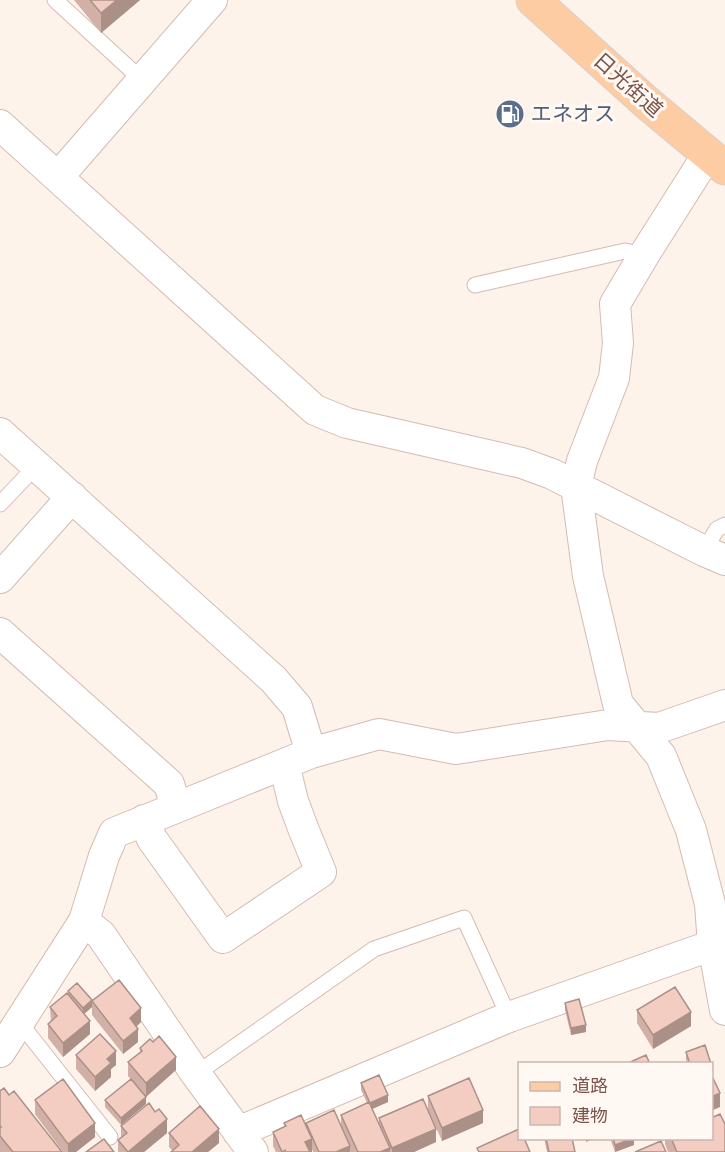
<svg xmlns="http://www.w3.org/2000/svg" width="725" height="1152" font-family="Jost,'Noto Sans JP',sans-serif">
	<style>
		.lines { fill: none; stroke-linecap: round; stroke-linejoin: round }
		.lane-casing { stroke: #d4bbb2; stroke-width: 17 }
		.street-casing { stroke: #d4bbb2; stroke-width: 32 }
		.primary-casing { stroke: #dacfcd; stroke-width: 35 }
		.lane { stroke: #fff; stroke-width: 15 }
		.street { stroke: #fff; stroke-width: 30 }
		.primary { stroke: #fdcca3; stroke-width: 33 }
		.wall { fill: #d2b0a7 }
		.shaded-wall { fill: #ab9088 }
		.building { fill: #f4cdc2; stroke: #ab9088; stroke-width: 1.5 }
		.labels { text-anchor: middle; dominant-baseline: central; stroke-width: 6; stroke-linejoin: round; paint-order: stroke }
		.street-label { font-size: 21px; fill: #7b544c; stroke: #fff8f3 }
		.service-label { font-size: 21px; fill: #4e5e75; stroke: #fff8f3; text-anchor: start }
	</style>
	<rect width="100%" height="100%" fill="#fdf3eb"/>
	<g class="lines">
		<g class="lane-casing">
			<path id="lane" d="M 55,0 L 142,80
				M 475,285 L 625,251 L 644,255
				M 0,504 L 36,466
				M 704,551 L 717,529 L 725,525
				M 20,1023 L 110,1137
				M 196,1074 L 374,949 L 464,918 L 509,1017"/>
		</g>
		<g class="street-casing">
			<path id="street" d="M 0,125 L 315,410 L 347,423 L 522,463 L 552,474 L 704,551 L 725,560
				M 708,154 L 644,255 L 615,304 L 618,343 L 614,378 L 582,461 L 576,486 L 588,576 L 618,704 L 661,756 L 691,830 L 710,904 L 713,945 L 725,1010
				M 58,177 L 212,0
				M 0,433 L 274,680 L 297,707 L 311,753
				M 0,578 L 72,497
				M 0,633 L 169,784 L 176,807
				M 144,820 L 152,839 L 223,938 L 321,872 L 303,828 L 293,801 L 284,764
				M 84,921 L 101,935 L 196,1074 L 253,1152
				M 0,1052 L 84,921 L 104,856 L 114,833 L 311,753 L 379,734 L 456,749 L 608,725 L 659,728 L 725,705
				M 238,1132 L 509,1017 L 713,945"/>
		</g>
		<g class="primary-casing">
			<path id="primary" d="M 533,0 L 646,102 L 725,168"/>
		</g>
		<use href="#lane" class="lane"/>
		<use href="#street" class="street"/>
		<use href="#primary" class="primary"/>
	</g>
	<path class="wall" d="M 74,0 L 140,0 L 101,33 Z
		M 68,991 L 92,1007 L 84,1014 L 90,1034 L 63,1057 L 48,1038 L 48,1024 L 51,1022 L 50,1007 L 68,994 Z
		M 92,1001 L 141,1022 L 137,1026 L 138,1042 L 123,1054 L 92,1015 Z
		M 565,1003 L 586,1032 L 571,1035 L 565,1010 Z
		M 637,1010 L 691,1026 L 653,1049 L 637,1023 Z
		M 140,1048 L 176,1070 L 146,1096 L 146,1104 L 121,1125 L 105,1107 L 105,1100 L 136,1085 L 128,1076 L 128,1062 L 140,1052 Z
		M 686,1052 L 711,1064 L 687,1064 L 686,1059 Z
		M 76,1055 L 116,1065 L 111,1069 L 111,1077 L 95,1091 L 76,1069 Z
		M 361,1083 L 388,1102 L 372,1109 L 379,1124 L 379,1118 L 436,1142 L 414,1152 L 313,1152 L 312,1149 L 312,1152 L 276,1152 L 273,1146 L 273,1132 L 284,1127 L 284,1123 L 306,1126 L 306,1123 L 341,1126 L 341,1115 L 367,1103 L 361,1090 Z
		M 0,1091 L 9,1095 L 62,1152 L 0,1152 Z
		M 428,1096 L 483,1123 L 442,1141 L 428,1110 Z
		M 35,1100 L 95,1137 L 76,1152 L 63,1152 L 35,1114 Z
		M 121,1126 L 167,1133 L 144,1152 L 118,1152 L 118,1140 L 121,1137 Z
		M 169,1133 L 219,1143 L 208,1152 L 171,1152 L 173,1151 L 169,1147 Z
		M 544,1138 L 572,1138 L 575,1152 L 547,1152 Z
		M 610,1138 L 634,1138 L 634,1145 L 615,1152 Z
		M 665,1138 L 711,1138 L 725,1152 L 668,1152 L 665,1144 Z"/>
	<path class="shaded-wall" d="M 117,0 L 140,0 L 101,33 L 101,13 Z
		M 92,1000 L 92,1007 L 83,1015 L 83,1008 Z
		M 141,1008 L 141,1022 L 130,1032 L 130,1018 Z
		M 691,1012 L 691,1026 L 653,1049 L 653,1035 Z
		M 90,1021 L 90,1034 L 63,1057 L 63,1043 Z
		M 586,1025 L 586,1032 L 571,1035 L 571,1028 Z
		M 138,1029 L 138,1042 L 123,1054 L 123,1041 Z
		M 116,1051 L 116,1065 L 111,1069 L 111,1077 L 95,1091 L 95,1077 L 107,1059 Z
		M 176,1057 L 176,1070 L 146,1097 L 146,1083 Z
		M 720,1093 L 720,1107 L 711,1111 L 711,1097 Z
		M 388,1095 L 388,1102 L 370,1110 L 370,1103 Z
		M 146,1097 L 146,1104 L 121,1125 L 121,1118 Z
		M 483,1110 L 483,1123 L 442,1141 L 442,1128 Z
		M 167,1119 L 167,1133 L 144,1152 L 128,1152 Z
		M 95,1123 L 95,1137 L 76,1152 L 68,1152 L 68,1144 Z
		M 219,1129 L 219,1143 L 208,1152 L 192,1152 Z
		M 436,1129 L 436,1142 L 414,1152 L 392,1152 L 392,1148 Z
		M 586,1138 L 595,1138 L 586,1142 Z
		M 634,1138 L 634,1145 L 615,1152 L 615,1145 Z
		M 312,1139 L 312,1152 L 305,1152 L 305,1142 Z
		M 350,1146 L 350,1152 L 336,1152 Z
		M 390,1148 L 390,1152 L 380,1152 Z"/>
	<path class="building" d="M 90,0 L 117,0 L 101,13 Z
		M 119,980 L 141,1008 L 130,1018 L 138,1029 L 123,1041 L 92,1001 Z
		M 77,983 L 92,1000 L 83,1008 L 68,991 Z
		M 675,987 L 691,1012 L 653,1035 L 637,1010 Z
		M 67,993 L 90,1021 L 63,1043 L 48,1024 L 57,1016 L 50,1007 Z
		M 579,999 L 586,1025 L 571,1028 L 565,1003 Z
		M 100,1034 L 116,1051 L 107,1059 L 111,1063 L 95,1077 L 76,1055 Z
		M 159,1036 L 176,1057 L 146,1083 L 128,1062 L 142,1051 L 140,1048 L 150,1039 L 153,1042 Z
		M 705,1045 L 711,1064 L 690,1064 L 686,1052 Z
		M 646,1055 L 650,1064 L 626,1064 Z
		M 711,1074 L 720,1093 L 711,1097 Z
		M 379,1075 L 388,1095 L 370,1103 L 361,1083 Z
		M 469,1078 L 483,1110 L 442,1128 L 428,1096 Z
		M 63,1079 L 95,1123 L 68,1144 L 35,1100 Z
		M 131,1079 L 146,1097 L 121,1118 L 105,1100 Z
		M 4,1088 L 9,1095 L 14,1091 L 62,1152 L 13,1152 L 0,1136 L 0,1127 L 1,1127 L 0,1126 L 0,1091 Z
		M 423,1099 L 436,1129 L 392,1148 L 379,1118 Z
		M 369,1102 L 390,1148 L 380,1152 L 358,1152 L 341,1115 Z
		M 149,1103 L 155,1112 L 159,1109 L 167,1119 L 128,1152 L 118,1140 L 127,1133 L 121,1126 Z
		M 200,1106 L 219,1129 L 192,1152 L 171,1152 L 179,1145 L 169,1133 Z
		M 334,1110 L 350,1146 L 336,1152 L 319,1152 L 306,1123 Z
		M 720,1114 L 725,1124 L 725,1152 L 677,1152 L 671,1138 L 711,1138 L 711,1118 Z
		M 301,1115 L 312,1139 L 305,1142 L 310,1152 L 286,1152 L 285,1150 L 282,1152 L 273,1132 L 286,1126 L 284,1123 Z
		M 519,1129 L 519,1138 L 524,1138 L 530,1152 L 479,1152 L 477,1148 Z
		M 546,1138 L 572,1138 L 575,1152 L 549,1152 Z
		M 613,1138 L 634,1138 L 615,1145 Z
		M 104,1139 L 114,1152 L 86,1152 Z
		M 661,1141 L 666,1152 L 635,1152 Z"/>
	<defs>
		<g id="fuel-disc" transform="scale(1.5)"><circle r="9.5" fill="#5c6f8a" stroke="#fff8f3"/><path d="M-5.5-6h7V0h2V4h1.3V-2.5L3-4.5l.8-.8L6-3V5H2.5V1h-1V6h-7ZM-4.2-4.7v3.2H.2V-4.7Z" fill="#fff"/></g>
	</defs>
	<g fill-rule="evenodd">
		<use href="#fuel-disc" x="510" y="114"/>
	</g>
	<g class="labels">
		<g class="street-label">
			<text transform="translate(628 85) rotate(42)">日光街道</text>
		</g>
		<g class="service-label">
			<text x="531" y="114">エネオス</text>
		</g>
	</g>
	<rect x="518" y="1062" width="195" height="78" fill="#fff8f3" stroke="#cab6b0" stroke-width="1.5"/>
	<rect x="530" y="1082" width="30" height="9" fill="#fdcca3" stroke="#cab6b0" stroke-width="1.5"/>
	<text x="572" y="1092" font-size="18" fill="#7b544c">道路</text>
	<rect x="530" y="1107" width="30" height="18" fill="#f4cdc2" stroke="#cab6b0" stroke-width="1.5"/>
	<text x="572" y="1122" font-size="18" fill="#7b544c">建物</text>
</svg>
